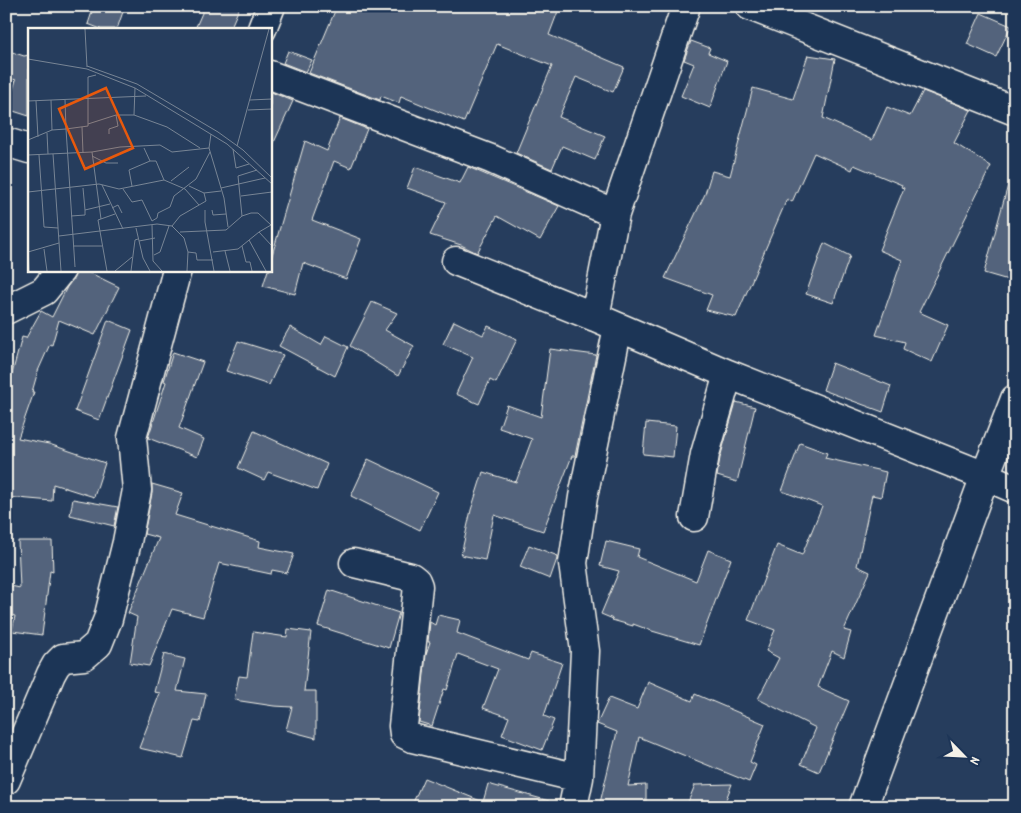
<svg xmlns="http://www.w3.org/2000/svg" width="1021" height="813" font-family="Dekko,sans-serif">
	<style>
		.building { fill: #52647b; stroke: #f4f1e8 }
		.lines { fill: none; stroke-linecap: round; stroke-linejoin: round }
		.minor-casing { stroke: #f4f1e8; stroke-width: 31 }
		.minor { stroke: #1d3557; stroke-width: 28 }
		.inset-road { fill: none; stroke: #788595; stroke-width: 1 }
		.view { fill: #e8590c; fill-opacity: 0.15; stroke: #e8590c; stroke-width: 2.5 }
		.inset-edge { fill: none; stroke: #f4f1e8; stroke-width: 2.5 }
	</style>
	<rect width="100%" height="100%" fill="#263d5d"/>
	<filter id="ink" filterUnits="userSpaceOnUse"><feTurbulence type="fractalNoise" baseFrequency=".02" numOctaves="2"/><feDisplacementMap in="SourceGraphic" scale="10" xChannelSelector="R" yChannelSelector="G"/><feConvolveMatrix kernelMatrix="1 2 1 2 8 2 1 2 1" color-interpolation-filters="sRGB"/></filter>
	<g filter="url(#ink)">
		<path class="building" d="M 94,6 L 125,6 L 117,29 L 101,29 L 88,24 Z
			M 205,6 L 240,6 L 230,29 L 195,29 Z
			M 337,6 L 560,6 L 549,35 L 624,67 L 613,92 L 576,77 L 559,117 L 605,136 L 595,160 L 562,146 L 552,169 L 516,153 L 552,66 L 497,44 L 464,122 L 401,96 L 399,103 L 381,96 L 380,100 L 309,73 Z
			M 981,13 L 1011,26 L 996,57 L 967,44 Z
			M 691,41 L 710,48 L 708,53 L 727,61 L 710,108 L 681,96 L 694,64 L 684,60 Z
			M 6,50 L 24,56 L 29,55 L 29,116 L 7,109 L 16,80 L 6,77 Z
			M 288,51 L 312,60 L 306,72 L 283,63 Z
			M 808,55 L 835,59 L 823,118 L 872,140 L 887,107 L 910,116 L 923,91 L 971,110 L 954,143 L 991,166 L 919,312 L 948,325 L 932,362 L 903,349 L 905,342 L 876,335 L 902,260 L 879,250 L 904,188 L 901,187 L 902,185 L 854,165 L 852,170 L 814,153 L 792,202 L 787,199 L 736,317 L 706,310 L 712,295 L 665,278 L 705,194 L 712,171 L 730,176 L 753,88 L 793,99 Z
			M 271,92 L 293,101 L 270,151 L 270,94 Z
			M 340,118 L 367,129 L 351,168 L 334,161 L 312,220 L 361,239 L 346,279 L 303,263 L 295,294 L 263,286 L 268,270 L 270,270 L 270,262 L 305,141 L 327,151 Z
			M 415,167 L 460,183 L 468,167 L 559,206 L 540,240 L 497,216 L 477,253 L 461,245 L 430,235 L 446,202 L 407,188 Z
			M 1008,185 L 1015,186 L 1015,282 L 984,273 Z
			M 824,243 L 850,256 L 833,303 L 806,294 Z
			M 76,270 L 84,270 L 119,287 L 95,335 L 59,320 L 52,345 L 50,344 L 38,371 L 32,392 L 34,392 L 18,438 L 49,444 L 105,463 L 94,497 L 53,484 L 52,501 L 6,497 L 6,396 L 22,337 L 26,338 L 41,311 L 52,317 L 67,287 L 73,279 Z
			M 372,302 L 397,313 L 385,330 L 414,346 L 398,376 L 350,346 Z
			M 108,320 L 132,330 L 99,420 L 75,411 Z
			M 454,321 L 483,335 L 488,326 L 517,339 L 496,383 L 490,380 L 479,404 L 456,394 L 473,357 L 443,344 Z
			M 290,327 L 321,345 L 326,336 L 348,347 L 335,376 L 279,346 Z
			M 238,341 L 283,355 L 269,385 L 226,371 Z
			M 550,349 L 596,355 L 575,456 L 572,456 L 543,531 L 494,515 L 485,560 L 461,555 L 471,510 L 483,472 L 516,482 L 532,439 L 499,428 L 507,405 L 541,417 Z
			M 173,352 L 203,362 L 179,428 L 204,439 L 197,457 L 148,438 L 166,382 L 164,381 Z
			M 832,363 L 891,386 L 883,412 L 823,390 Z
			M 736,402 L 755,407 L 737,482 L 717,476 L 720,458 Z
			M 646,423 L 676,426 L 673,457 L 643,454 Z
			M 254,431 L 327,464 L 317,490 L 268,472 L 264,480 L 238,468 Z
			M 800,443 L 827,453 L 825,458 L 886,472 L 881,497 L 872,495 L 857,566 L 870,572 L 844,630 L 851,632 L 844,657 L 832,651 L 818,687 L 849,701 L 819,772 L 801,764 L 816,728 L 758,699 L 779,658 L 766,651 L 775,630 L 748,620 L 777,545 L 802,555 L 822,506 L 782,491 Z
			M 368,459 L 438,492 L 420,530 L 351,496 Z
			M 152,484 L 183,493 L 175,515 L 260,541 L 259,547 L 294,554 L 287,573 L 272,570 L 271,574 L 219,563 L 203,617 L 172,609 L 149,666 L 130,663 L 137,617 L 128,613 L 159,538 L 144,534 L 152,493 Z
			M 73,499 L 118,507 L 114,526 L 70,515 Z
			M 18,541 L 52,541 L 53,572 L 50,571 L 42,635 L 12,631 L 15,616 L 6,614 L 6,585 L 20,588 Z
			M 606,541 L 639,549 L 637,557 L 696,581 L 708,550 L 731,559 L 699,645 L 652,631 L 633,624 L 633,626 L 612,620 L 613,619 L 601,614 L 619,571 L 600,566 Z
			M 529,545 L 558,556 L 550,579 L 520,567 Z
			M 329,590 L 399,613 L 389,648 L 318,626 Z
			M 438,615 L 460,620 L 457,633 L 528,660 L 531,653 L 562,663 L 544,716 L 554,720 L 542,750 L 502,735 L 509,717 L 483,708 L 498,669 L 458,654 L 447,690 L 444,689 L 432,726 L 419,722 L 426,654 L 430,642 L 428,642 L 430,622 L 435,625 Z
			M 288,629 L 311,632 L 304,691 L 316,691 L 316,738 L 286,730 L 292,707 L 274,706 L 234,700 L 239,676 L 247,677 L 253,632 L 287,637 Z
			M 164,654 L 185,659 L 177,691 L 206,694 L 200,722 L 194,721 L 183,758 L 139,748 L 160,693 L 154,692 Z
			M 648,682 L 692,701 L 695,694 L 765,724 L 750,762 L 756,765 L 749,782 L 639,737 L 628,786 L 646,785 L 646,807 L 599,807 L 617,732 L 597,724 L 609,698 L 637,709 Z
			M 424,778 L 483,802 L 488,784 L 549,801 L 549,807 L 411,807 Z
			M 732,784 L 723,807 L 686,807 L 695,785 Z"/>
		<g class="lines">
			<g class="minor-casing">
				<path id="minor" d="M 686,6 L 615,214 L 595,317 L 728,374 L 985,476 L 1015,489
					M 750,6 L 1015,111
					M 262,29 L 271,6
					M 270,75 L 491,159 L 615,214
					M 6,142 L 29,149
					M 456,261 L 595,317
					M 6,310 L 44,291 L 61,270
					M 694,517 L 705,454 L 728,374
					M 354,563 L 411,577 L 416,581 L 418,586 L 403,726 L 404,734 L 412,738 L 579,778
					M 6,780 L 51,674 L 56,665 L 63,658 L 84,656 L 98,644 L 108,619 L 127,542 L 137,490 L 132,438 L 177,270
					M 573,807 L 579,778 L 585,651 L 573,563 L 583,497 L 618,327
					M 863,807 L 985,476 L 1015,399"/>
			</g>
			<use href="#minor" class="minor"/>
		</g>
	</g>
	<g transform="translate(28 28)">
		<rect width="244" height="244" fill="#263d5d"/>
		<path class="inset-road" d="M 57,1 L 59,39M 0,31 L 59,41 L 107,60 L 199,116 L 244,156M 59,38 L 109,56 L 190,104 L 215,122 L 244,150M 23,72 L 24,102M 222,72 L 244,71M 0,73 L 118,68M 8,73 L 10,109M 220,82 L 244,81M 106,87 L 107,60M 60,96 L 88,87 L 106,87 L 139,99 L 172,120M 54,99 L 55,125M 19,105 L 20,126M 81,106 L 81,101 L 90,98 L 88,87M 183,106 L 181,120 L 196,170 L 200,199M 0,112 L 24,102 L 38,101 L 37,72M 209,118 L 241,1M 116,120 L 122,133 L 128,133 L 136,152M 205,121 L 208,140 L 221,136M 64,124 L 73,191M 25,126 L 33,243M 0,127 L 64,124 L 92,119 L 132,117 L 144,124 L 181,120M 11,127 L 16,199 L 30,200M 64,128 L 78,135 L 90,135M 143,153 L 161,139M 74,157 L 95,201M 104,158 L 101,142 L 122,133M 161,158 L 176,165 L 193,163M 55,160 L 57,182M 193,160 L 237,150M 95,161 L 104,174 L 114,172 L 124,193M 0,164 L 71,156 L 91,161 L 136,152 L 157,161 L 171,177M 213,168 L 244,164M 84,180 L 90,177 L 94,185M 177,182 L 177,194 L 186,243M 184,182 L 185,187 L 198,186M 43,188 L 57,187 L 57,182 L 82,176M 214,188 L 210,148 L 229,142M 124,193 L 129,190 L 130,185 L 142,179 L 146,168 L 168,151 L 182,124M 124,197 L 125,233 L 134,243M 243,197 L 231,204 L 244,218M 144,198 L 152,188 L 178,173 L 176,165M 108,200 L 115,230 L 122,243M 152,204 L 198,202 L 214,188 L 223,185 L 230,185 L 243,197M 31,208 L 129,196 L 144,198 L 156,210 L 160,224 L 159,243M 221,212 L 238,243M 0,213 L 1,243M 111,213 L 127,210M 45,218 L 74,218M 214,218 L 218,234 L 222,234 L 224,243M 16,221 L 19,243M 197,223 L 202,243M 0,224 L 31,215M 160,224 L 168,225 L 169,232 L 185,232M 185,224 L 210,221 L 231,204M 126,227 L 132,224 L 141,198M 47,239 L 38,101 L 60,98 L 60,49 L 68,47M 79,243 L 70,192 L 87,186M 87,243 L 104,229M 103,243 L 107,212 L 110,211"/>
		<path class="view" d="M 78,60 L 105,120 L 57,141 L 31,81 Z"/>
		<rect width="244" height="244" class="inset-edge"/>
	</g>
	<rect width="1021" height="813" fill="none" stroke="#1d3557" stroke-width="25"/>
	<rect x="12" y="12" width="996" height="788" fill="none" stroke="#f4f1e8" stroke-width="2" filter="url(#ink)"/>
	<g transform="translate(964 756) rotate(114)" stroke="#1d3557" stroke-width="4" paint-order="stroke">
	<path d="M0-4L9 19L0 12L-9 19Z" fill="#f4f1e8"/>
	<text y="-8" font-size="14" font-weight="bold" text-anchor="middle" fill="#f4f1e8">N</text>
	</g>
</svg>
